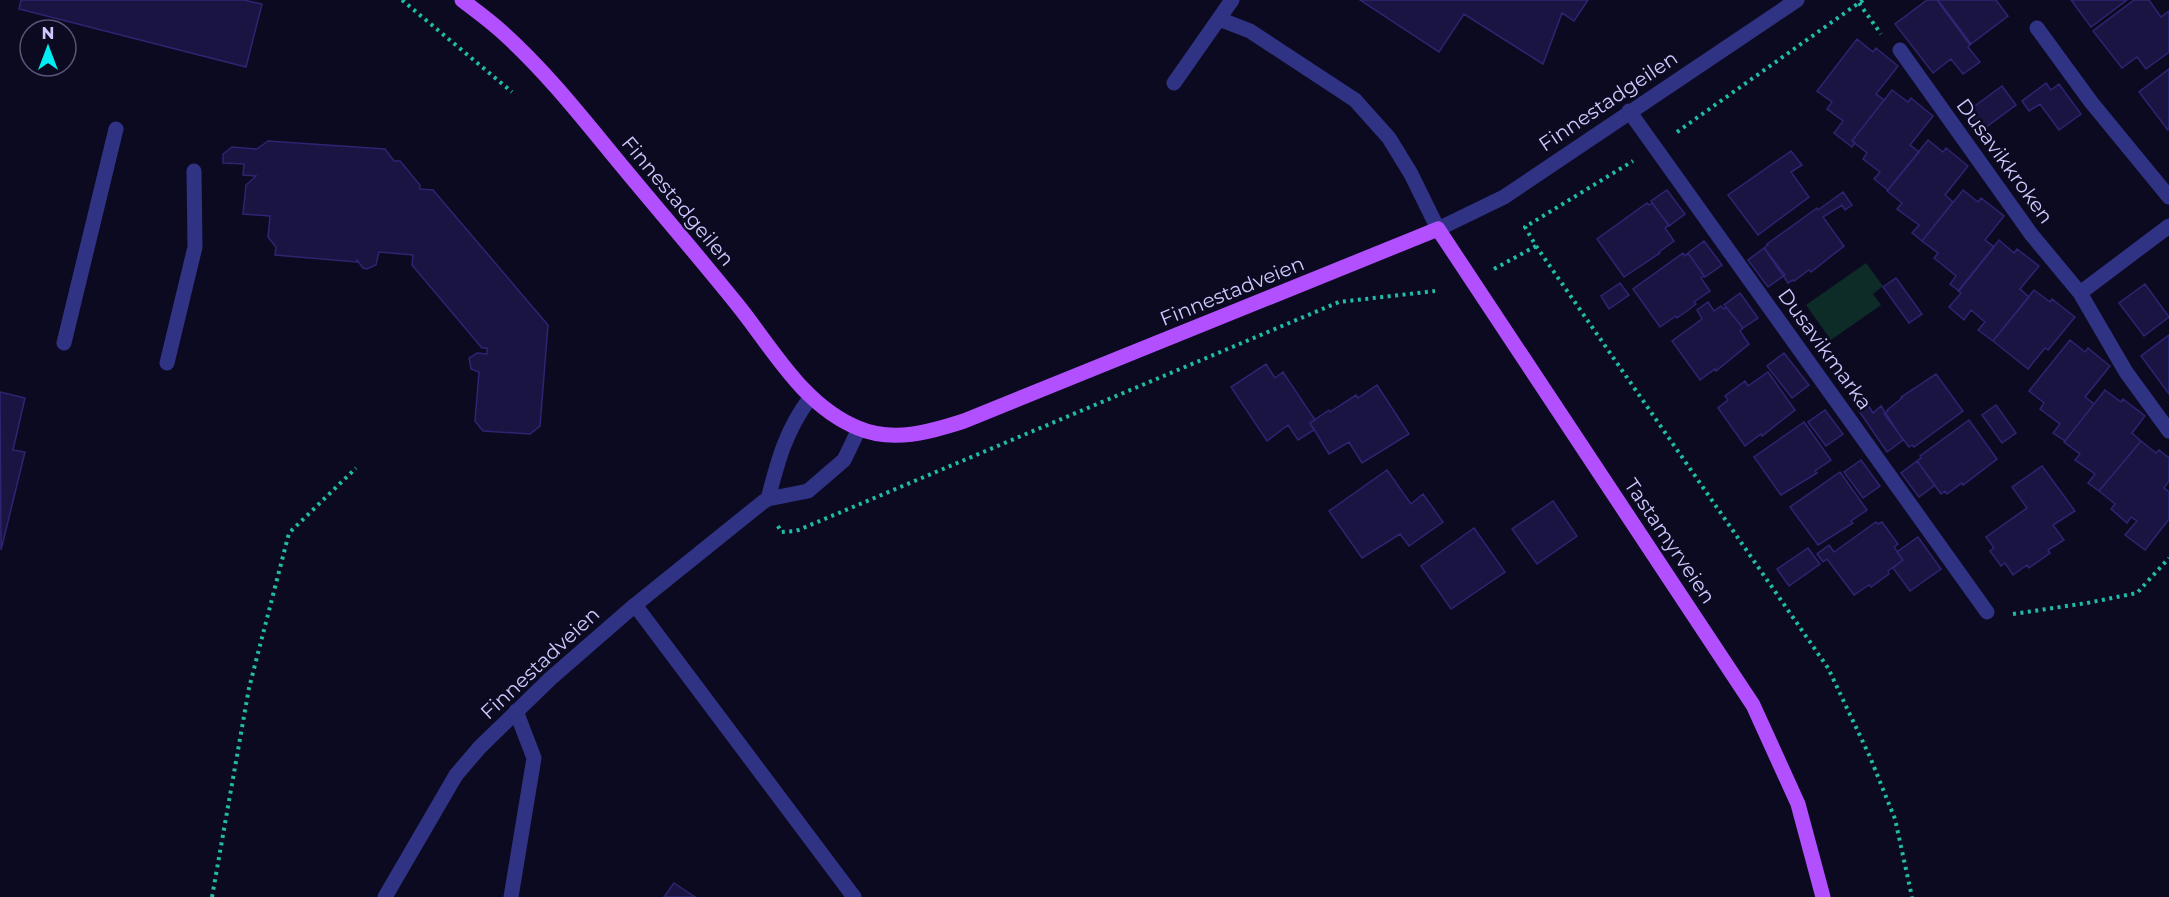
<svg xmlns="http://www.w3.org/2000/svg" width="2169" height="897" font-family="Montserrat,sans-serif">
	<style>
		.green { fill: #0d2b27 }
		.building { fill: #1a1443; stroke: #2e2472; stroke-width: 1.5 }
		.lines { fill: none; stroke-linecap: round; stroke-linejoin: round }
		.path { stroke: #20bca8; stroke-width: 4; stroke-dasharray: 3 4.5; stroke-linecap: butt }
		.minor { stroke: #303284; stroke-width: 15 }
		.major { stroke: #b250ff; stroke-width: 15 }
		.labels { text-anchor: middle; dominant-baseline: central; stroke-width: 5; stroke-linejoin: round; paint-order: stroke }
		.street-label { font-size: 20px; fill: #ccc9ff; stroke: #0c0a20 }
	</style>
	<rect width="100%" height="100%" fill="#0c0a20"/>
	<path class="green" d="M 1866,263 L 1883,286 L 1873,294 L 1881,305 L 1831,340 L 1806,305 Z"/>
	<path class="building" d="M 21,0 L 244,0 L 262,4 L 246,67 L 19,9 Z
		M 1360,0 L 1588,0 L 1574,21 L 1562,13 L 1543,64 L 1464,14 L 1439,52 Z
		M 1927,0 L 1937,0 L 1970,45 L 1968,47 L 1980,62 L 1963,74 L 1951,59 L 1933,73 L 1895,24 Z
		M 1938,0 L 1996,0 L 2008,16 L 1971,44 Z
		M 2071,0 L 2127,0 L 2091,27 Z
		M 2134,0 L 2149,0 L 2161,17 L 2169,11 L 2169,52 L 2146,69 L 2137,57 L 2122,68 L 2093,31 Z
		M 1857,39 L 1873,52 L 1876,48 L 1898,66 L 1876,94 L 1884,100 L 1852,141 L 1855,143 L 1852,147 L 1834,133 L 1843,121 L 1827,109 L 1832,102 L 1817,91 Z
		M 2169,69 L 2169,129 L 2168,130 L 2139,92 Z
		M 2046,83 L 2051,90 L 2059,84 L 2081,114 L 2059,130 L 2040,104 L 2029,111 L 2022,101 Z
		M 2002,86 L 2016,105 L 1978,133 L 1964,114 Z
		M 1892,90 L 1908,102 L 1911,98 L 1933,116 L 1910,145 L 1919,152 L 1888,190 L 1874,179 L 1880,172 L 1863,159 L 1867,153 L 1852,141 Z
		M 1928,140 L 1943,152 L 1946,148 L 1968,166 L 1945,195 L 1953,202 L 1922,241 L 1912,233 L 1919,225 L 1897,209 L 1902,203 L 1887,191 Z
		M 268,141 L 385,149 L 394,161 L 400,161 L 420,185 L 420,189 L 433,190 L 548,325 L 540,426 L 530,434 L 483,431 L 475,421 L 479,372 L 471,369 L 469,358 L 477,353 L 487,354 L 487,348 L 482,348 L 412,265 L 413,255 L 379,252 L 376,265 L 367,269 L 363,268 L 357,260 L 357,262 L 275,255 L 276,247 L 268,237 L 270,216 L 243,214 L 246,185 L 256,176 L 243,175 L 244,164 L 223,163 L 223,154 L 232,147 L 257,149 Z
		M 1791,151 L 1802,165 L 1791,172 L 1809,197 L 1758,235 L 1728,195 Z
		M 1667,190 L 1685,214 L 1669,226 L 1651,201 Z
		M 1963,190 L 1978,202 L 1981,198 L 2004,216 L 1985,240 L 1994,247 L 1959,291 L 1950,284 L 1956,276 L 1934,258 L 1938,253 L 1922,241 Z
		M 1843,192 L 1852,205 L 1845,210 L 1842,205 L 1823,217 L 1844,246 L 1811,272 L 1809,270 L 1794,281 L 1793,280 L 1788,283 L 1764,248 L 1768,245 L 1767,244 L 1817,208 L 1818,210 Z
		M 1647,203 L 1649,205 L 1652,203 L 1669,225 L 1665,228 L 1674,241 L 1659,252 L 1660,253 L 1624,277 L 1597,239 Z
		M 1999,240 L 2014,253 L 2017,249 L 2039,266 L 2020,289 L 2029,297 L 1993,341 L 1978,330 L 1985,322 L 1971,310 L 1964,320 L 1949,307 L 1961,293 L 1958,291 Z
		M 1704,241 L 1722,265 L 1705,277 L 1688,253 Z
		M 1764,248 L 1785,275 L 1768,287 L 1748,260 Z
		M 1683,253 L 1685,256 L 1688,253 L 1704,276 L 1701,278 L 1710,291 L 1694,302 L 1696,304 L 1687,311 L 1677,318 L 1676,316 L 1660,327 L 1633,289 Z
		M 1896,278 L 1922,314 L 1909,323 L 1883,287 Z
		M 1620,283 L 1629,295 L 1609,309 L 1601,296 Z
		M 2145,284 L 2169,317 L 2144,336 L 2119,303 Z
		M 2034,290 L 2050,302 L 2052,299 L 2075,317 L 2048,350 L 2045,348 L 2028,369 L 1993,341 Z
		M 1740,293 L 1758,318 L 1743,328 L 1724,305 Z
		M 1708,302 L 1714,311 L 1721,306 L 1724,309 L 1726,307 L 1743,328 L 1740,331 L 1749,344 L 1716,371 L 1715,369 L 1700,380 L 1672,341 L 1702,319 L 1697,310 Z
		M 2169,335 L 2169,394 L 2141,356 Z
		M 2070,340 L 2085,352 L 2088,348 L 2110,366 L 2085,397 L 2094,404 L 2065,441 L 2053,433 L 2060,424 L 2040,409 L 2044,403 L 2029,391 Z
		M 1784,353 L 1809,385 L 1792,398 L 1767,366 Z
		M 1266,364 L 1275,378 L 1283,372 L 1315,420 L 1310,423 L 1314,430 L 1298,440 L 1288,425 L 1267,441 L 1231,387 Z
		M 1768,372 L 1795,410 L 1762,436 L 1761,434 L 1745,446 L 1718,408 L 1728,400 L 1725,396 L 1745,381 L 1748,386 Z
		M 1936,374 L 1963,411 L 1914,447 L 1912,445 L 1909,447 L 1884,414 L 1888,411 L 1887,410 L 1902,398 L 1901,397 Z
		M 1377,385 L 1409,434 L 1362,463 L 1349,442 L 1329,454 L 1310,423 L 1329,410 L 1330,412 L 1356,395 L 1358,398 Z
		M 2105,390 L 2121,402 L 2123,399 L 2145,416 L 2132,433 L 2141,441 L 2099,491 L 2088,483 L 2095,474 L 2075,460 L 2080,454 L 2064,442 Z
		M 0,392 L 25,398 L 13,450 L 25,452 L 1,550 Z
		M 1868,405 L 1873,413 L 1881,406 L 1903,440 L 1887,452 L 1859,411 Z
		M 1996,405 L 2016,433 L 2002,443 L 1982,415 Z
		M 1825,410 L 1843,434 L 1826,446 L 1808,422 Z
		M 1969,420 L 1997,459 L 1963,485 L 1962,483 L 1947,494 L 1945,491 L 1941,494 L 1917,461 L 1921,458 L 1920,456 Z
		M 1804,422 L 1831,460 L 1815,471 L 1817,473 L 1781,495 L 1754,457 Z
		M 2141,441 L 2156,453 L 2159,450 L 2169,458 L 2169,481 L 2164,488 L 2169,492 L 2169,519 L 2145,550 L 2125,535 L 2137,521 L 2131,517 L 2127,523 L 2111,509 L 2115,504 L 2099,491 Z
		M 1861,460 L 1880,486 L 1863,498 L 1844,472 Z
		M 1917,461 L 1935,485 L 1919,497 L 1901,473 Z
		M 2042,466 L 2075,511 L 2053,525 L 2064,540 L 2048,550 L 2050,553 L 2029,568 L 2027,565 L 2013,575 L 2005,563 L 2001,566 L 1990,551 L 1994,548 L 1986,537 L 2027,508 L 2012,487 Z
		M 1387,470 L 1411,504 L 1423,494 L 1443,522 L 1409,546 L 1400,534 L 1362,558 L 1329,511 Z
		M 1840,472 L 1867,510 L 1851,521 L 1853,523 L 1818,545 L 1790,507 Z
		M 1553,501 L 1577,536 L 1537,564 L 1512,529 Z
		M 1876,522 L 1878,524 L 1882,522 L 1898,544 L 1894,547 L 1903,560 L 1888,571 L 1889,574 L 1871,587 L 1869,585 L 1854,595 L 1827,559 L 1823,562 L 1817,554 L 1829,545 L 1834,552 Z
		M 1474,528 L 1505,572 L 1451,609 L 1421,566 Z
		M 1918,537 L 1941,569 L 1910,591 L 1893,568 L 1903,560 L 1897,552 Z
		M 1808,548 L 1820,564 L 1789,586 L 1777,569 Z
		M 674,883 L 695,897 L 664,897 Z"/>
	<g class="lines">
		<path class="path" d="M 402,0 L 512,92
			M 1859,3 L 1881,34
			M 1677,132 L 1863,0
			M 1536,246 L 1828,668 L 1870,757 L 1895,819 L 1912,897
			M 1494,269 L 1536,246 L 1525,227 L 1633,161
			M 778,526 L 781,532 L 796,531 L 1339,302 L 1435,291
			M 2013,614 L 2087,603 L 2137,593 L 2169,558
			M 212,897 L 249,688 L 289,533 L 356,468"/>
		<path class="minor" d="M 1219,19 L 1250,31 L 1355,100 L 1389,138 L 1411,174 L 1438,229 L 1504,197 L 1797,0
			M 2037,28 L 2091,102 L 2169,197
			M 1900,50 L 2031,234 L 2080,293 L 2169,226
			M 1174,83 L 1232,0
			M 1629,111 L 1987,612
			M 2080,293 L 2126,372 L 2169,431
			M 64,343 L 116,129
			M 167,363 L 195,247 L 194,171
			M 768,499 C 778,460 786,430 810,398
			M 635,605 L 854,897
			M 385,897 L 456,775 L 480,747 L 551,678 L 635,605 L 763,502 L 768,499 L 808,491 L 844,460 L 859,429
			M 511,897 L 534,758 L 516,711"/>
		<path class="major" d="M 462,0 C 475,10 489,20 501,31 C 546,71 584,120 622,166 C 660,212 699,257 736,303 C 772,347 802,405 858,428 C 893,443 930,432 964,421 L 1438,229 L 1753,705 L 1798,804 L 1823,897"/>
	</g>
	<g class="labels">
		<g class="street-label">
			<text transform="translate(1608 101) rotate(-34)">Finnestadgeilen</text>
			<text transform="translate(2005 161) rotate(54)">Dusavikkroken</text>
			<text transform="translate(678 201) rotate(50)">Finnestadgeilen</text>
			<text transform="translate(1232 291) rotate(-22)">Finnestadveien</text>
			<text transform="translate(1825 349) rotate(54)">Dusavikmarka</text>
			<text transform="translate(1670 541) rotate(56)">Tastamyrveien</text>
			<text transform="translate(540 663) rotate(-43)">Finnestadveien</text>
		</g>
	</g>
	<g transform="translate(48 48)"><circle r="28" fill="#0c0a20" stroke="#595679" stroke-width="1.5"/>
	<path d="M0-4.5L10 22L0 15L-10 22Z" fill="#00edf4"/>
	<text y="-9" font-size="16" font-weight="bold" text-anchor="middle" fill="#ccc9ff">N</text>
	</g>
</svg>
